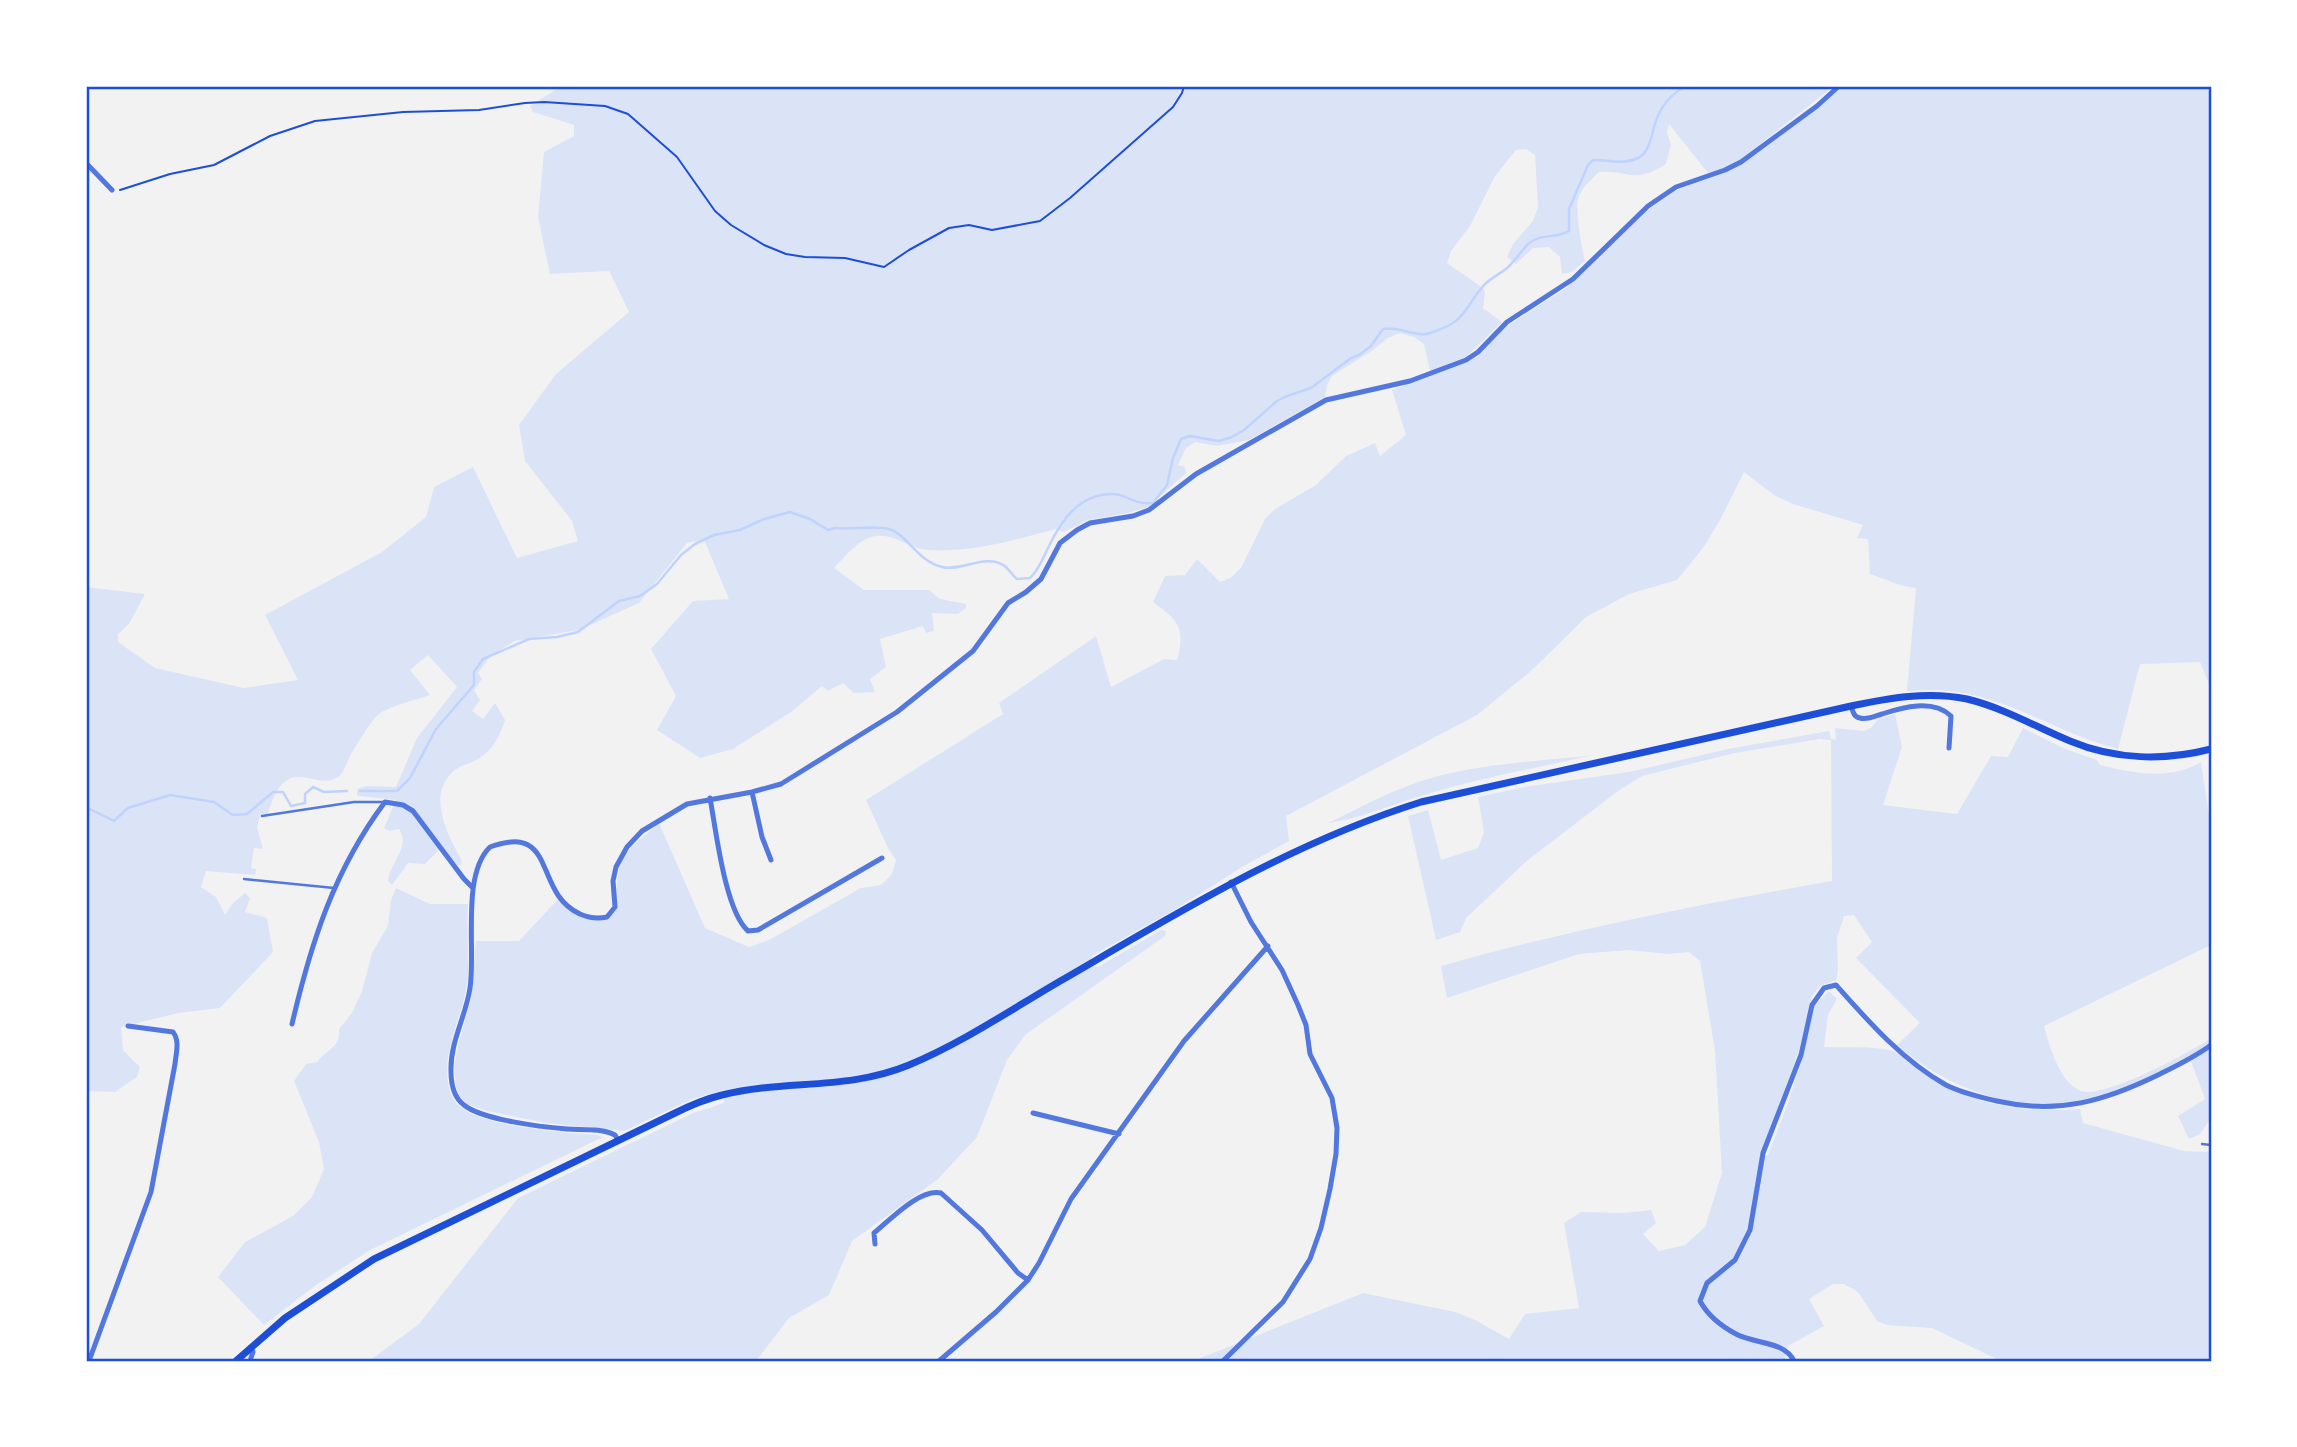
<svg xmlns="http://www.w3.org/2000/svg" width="2297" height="1447" font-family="Helvetica,sans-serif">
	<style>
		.green { fill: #dbe4f7 }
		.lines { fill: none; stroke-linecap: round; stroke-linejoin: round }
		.stream { stroke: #bfd3fe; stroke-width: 2.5 }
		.path { stroke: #1d4ed8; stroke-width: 2 }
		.service { stroke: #5277de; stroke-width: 2.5 }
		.minor { stroke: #5277de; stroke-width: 5 }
		.secondary { stroke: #1d4ed8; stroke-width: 7 }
		.neatline { fill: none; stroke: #1d4ed8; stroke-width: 2.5 }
	</style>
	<rect width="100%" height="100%" fill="#f2f2f2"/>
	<path class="green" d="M 562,86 L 1834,86 L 1740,160 L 1724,169 L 1708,173 L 1669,124 L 1667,132 L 1671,145 L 1666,164 C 1633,185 1630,170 1599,172 C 1591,180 1581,188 1578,199 C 1575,211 1582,249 1585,261 L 1572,272 L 1562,274 L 1560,257 L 1549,247 L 1533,248 L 1516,264 L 1507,257 L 1513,244 L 1533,221 L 1538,207 L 1535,155 L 1526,149 L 1516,150 L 1495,176 L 1470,226 L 1451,251 L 1447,263 L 1483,288 L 1485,293 L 1483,308 L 1502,322 L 1466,357 L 1430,371 L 1424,344 L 1414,337 L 1400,333 L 1388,338 L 1373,350 L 1332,376 L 1327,385 L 1325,397 L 1249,440 L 1217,446 L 1195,442 L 1186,448 L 1178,465 L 1185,467 L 1186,473 L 1148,507 L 1128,513 L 1088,520 L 1064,532 L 1056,529 C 1015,540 972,553 928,550 C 911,549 893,533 876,536 C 859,538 845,557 834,568 L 864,590 L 929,590 L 940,599 L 966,604 L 966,608 L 958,614 L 932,613 L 934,631 L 926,633 L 923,626 L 880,639 L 886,667 L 870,679 L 875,692 L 854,693 L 843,683 L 828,691 L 822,686 L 791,712 L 733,749 L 700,758 L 657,730 L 676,696 L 651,649 L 693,601 L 729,599 L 704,540 L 687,543 L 639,603 L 579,630 L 515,641 L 491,655 L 478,673 L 482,679 L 474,690 L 480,700 L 472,711 L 483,719 L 495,703 L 505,720 C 500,736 493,750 478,759 C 472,763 464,764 458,768 C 424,790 447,834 462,861 L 461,865 L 457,865 L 440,849 L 425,864 L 408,863 L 392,885 L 388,881 C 390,862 411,847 399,829 L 389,831 L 384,828 L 396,800 L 359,796 L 357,795 L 357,789 L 366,786 L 396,787 L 417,738 L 457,687 L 428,655 L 410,670 L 430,695 C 416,700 390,706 379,714 C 371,720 357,745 351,754 C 347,761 345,772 338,777 C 315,793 286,749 268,814 L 260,815 L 257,827 L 263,849 L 254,848 L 251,868 L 256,869 L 255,875 L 206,871 L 201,887 L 216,897 L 225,915 L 233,903 L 245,893 L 250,898 L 245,912 L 267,918 L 273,952 L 220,1008 L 178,1013 L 121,1027 L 123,1050 L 140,1067 L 137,1077 L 115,1092 L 86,1091 L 86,587 L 145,594 L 129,624 L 118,634 L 118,642 L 155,668 L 244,688 L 298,680 L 265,615 L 382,552 L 426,517 L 434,487 L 473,467 L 517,558 L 578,541 L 572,521 L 525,461 L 519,425 L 556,374 L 629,312 L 609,271 L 550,274 L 538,217 L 544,152 L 574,136 L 574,125 L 533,112 L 530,106 Z
		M 1843,86 L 2211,86 L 2211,689 L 2200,662 L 2140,664 L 2118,749 C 2068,736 2025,708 1977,696 C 1954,690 1931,689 1907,691 L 1916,588 C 1900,587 1886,579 1870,574 L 1868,539 L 1857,538 L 1863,525 L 1793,504 L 1774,495 L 1744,472 L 1720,520 L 1703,548 L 1677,580 L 1629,594 L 1586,617 L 1531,671 L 1477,715 L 1286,816 L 1289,841 L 1242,867 L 1176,909 L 1092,956 L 1090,963 L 1092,966 L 1098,967 L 1161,930 L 1166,931 L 1165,936 L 1025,1035 L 1007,1060 L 977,1137 L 938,1179 L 852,1241 L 829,1295 L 789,1318 L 756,1361 L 369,1361 L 419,1324 L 518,1198 L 693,1113 L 724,1103 L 724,1090 L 692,1099 L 624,1131 L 547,1123 L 487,1111 L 467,1104 L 458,1094 L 456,1086 L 454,1067 L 459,1042 L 471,999 L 476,941 L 519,941 L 558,899 C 572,913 583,920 603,920 C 624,900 611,875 626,854 C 635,842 649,833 659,823 L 705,928 L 749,947 L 769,940 L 861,888 L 881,885 L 892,874 L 896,860 L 888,848 L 866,800 L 1003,714 L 999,703 L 1096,636 L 1111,687 L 1164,659 L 1177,660 C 1186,628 1178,620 1153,602 L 1165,576 L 1185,575 L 1197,559 L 1220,582 L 1230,578 L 1241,568 L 1265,519 L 1275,509 L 1316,485 L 1346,456 L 1375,443 L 1380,456 L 1406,435 L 1392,390 L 1467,362 L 1506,327 L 1566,288 L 1649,209 L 1677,190 L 1725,172 L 1818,108 Z
		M 1895,714 L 1902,747 L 1883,805 L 1957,814 L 1991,756 L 2008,757 L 2023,728 L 2063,748 L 2097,760 L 2100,765 C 2134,773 2169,781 2201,762 L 2211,829 L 2211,945 L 2044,1026 C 2049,1045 2060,1084 2081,1091 C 2104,1099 2191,1052 2211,1038 L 2211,1043 C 2171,1070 2103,1105 2053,1105 C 1995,1106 1940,1082 1897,1045 L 1920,1023 L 1856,958 L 1872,942 L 1854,915 L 1844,916 L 1837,938 L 1838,972 L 1836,980 L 1820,986 L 1812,996 L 1798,1054 L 1760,1157 L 1768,1155 L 1788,1103 L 1803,1055 L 1814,1006 L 1829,991 L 1837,999 L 1828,1015 L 1824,1047 C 1845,1048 1868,1046 1889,1050 C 1903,1052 1917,1070 1929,1077 C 1974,1106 2028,1113 2080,1109 L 2083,1123 L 2184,1151 L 2211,1152 L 2211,1361 L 2001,1361 L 1932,1328 L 1887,1325 L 1877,1321 L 1858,1292 L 1844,1284 L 1833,1284 L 1809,1299 L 1824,1326 L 1788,1346 L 1785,1358 L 1787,1361 L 1193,1361 L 1363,1293 L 1455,1312 L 1475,1320 L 1509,1339 L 1525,1314 L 1579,1308 L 1564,1223 L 1581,1212 L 1624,1213 L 1651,1210 L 1656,1223 L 1643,1234 L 1659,1251 L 1685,1245 L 1705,1227 L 1722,1173 L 1715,1051 L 1700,961 L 1689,952 L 1668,954 L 1629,950 L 1579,954 L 1447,998 L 1441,966 C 1569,930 1700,904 1832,881 L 1831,740 L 1820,739 L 1735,753 L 1642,776 L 1618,791 L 1528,860 L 1466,918 L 1460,932 L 1436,940 L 1408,816 L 1428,810 L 1441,860 L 1478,848 L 1484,832 L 1478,797 L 1524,787 L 1629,772 L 1728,749 L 1829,731 L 1831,739 L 1836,740 L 1835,728 L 1864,731 L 1872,727 L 1878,719 Z
		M 1594,755 C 1540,767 1485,777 1431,793 C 1397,802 1364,818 1328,823 C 1363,806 1399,786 1438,776 C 1489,763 1542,761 1594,755 Z
		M 396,888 L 430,904 L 468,904 C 466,932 471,961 466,990 C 461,1016 448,1042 447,1069 C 447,1081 449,1095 457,1104 C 478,1127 567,1133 598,1135 L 603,1137 L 370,1250 L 316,1285 L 264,1325 L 218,1277 L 245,1242 L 293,1216 L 312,1197 L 324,1169 L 319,1142 L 294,1081 L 306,1064 L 317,1062 C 326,1050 341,1048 339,1029 L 352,1013 L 362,991 L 372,953 L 388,926 L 391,900 Z
		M 2211,1048 L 2211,1118 L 2200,1134 L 2189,1139 L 2178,1116 L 2205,1099 L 2191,1061 Z"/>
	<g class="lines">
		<path class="stream" d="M 360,791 L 397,791 L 410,778 L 436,729 L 474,685 L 474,672 L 483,659 L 529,639 L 557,637 L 578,632 L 619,601 L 640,596 L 657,584 L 681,555 L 695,544 L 714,535 L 740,530 L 764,519 L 790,512 L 810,519 L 828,530 L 835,528 C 851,530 874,525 889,529 C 907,534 917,561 942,567 C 963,572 986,552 1006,567 C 1010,571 1012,575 1017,579 L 1030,578 C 1040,569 1043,557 1049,546 C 1062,519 1080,494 1112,494 C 1127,494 1133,505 1153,503 L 1167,485 L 1173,458 L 1181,439 L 1190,436 L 1219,441 L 1232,437 L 1244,430 L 1277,401 L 1287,396 L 1311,388 L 1351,358 L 1359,355 L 1371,346 L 1383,329 C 1400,326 1418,338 1430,333 C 1469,320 1461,311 1485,284 C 1491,278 1500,274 1507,268 C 1515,261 1521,251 1528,244 C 1540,233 1556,239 1569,231 L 1569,209 L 1588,165 L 1593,160 C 1608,160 1623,165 1638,158 C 1650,152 1651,136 1655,124 C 1660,107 1671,94 1686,86
			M 86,807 L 114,821 L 128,808 L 170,795 L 214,802 L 233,815 L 247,814 L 273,792 L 283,792 L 291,806 L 305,803 L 305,794 L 313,787 L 324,792 L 347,791"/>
		<path class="path" d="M 120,190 L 170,174 L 214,165 L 270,136 L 315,121 L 403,112 L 479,110 L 525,103 L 544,102 L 605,106 L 628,114 L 677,157 L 715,211 L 731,225 L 764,245 L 786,254 L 805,257 L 845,258 L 884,267 L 909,250 L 949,228 L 969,225 L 992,230 L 1040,221 L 1070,198 L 1173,107 L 1182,93 L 1184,86"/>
		<path class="service" d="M 262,816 L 354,802 L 385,802
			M 244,879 L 334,888
			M 2202,1144 L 2211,1145"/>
		<path class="minor" d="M 86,163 L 112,190
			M 1851,706 C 1853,712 1854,717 1860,718 C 1868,720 1875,716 1882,714 C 1903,707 1933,699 1951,716 L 1949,748
			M 752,792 L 762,837 L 771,860
			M 710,798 C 716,830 725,911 748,931 L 758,930 L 882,858
			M 292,1024 C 311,943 334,870 385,802 L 403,805 L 413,811 L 464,879 L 473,888
			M 1033,1113 L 1119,1134
			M 618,1140 L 615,1135 C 601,1128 583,1130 567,1129 C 543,1127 482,1120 464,1105 C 453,1097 451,1083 451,1071 C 450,1042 466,1016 470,988 C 476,950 461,875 490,847 C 501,843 518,839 528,845 C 550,857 545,898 580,914 C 589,918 598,919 607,917 L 615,907 L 613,881 L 616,867 L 627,847 L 642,831 L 687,804 L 752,792 L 781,784 L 897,712 L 973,651 L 1008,603 L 1026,592 L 1041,579 L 1060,543 L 1077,530 L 1090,523 L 1133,516 L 1149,510 L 1196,474 L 1326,400 L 1410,381 L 1466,360 L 1478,352 L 1507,322 L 1573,279 L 1648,206 L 1676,187 L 1725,170 L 1741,162 L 1817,106 L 1839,86
			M 875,1244 L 874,1233 C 890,1220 920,1188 941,1193 L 982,1230 L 1018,1273 L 1028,1280
			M 89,1361 L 151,1192 L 175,1064 C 176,1053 180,1041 173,1032 L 128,1026
			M 250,1361 L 253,1352 L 251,1347
			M 939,1361 L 996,1312 L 1028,1280 L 1039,1263 L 1071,1199 L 1184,1041 L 1268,946
			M 1223,1361 L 1283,1302 L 1310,1259 L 1321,1228 L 1330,1189 L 1336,1154 L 1337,1128 L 1332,1098 L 1310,1054 L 1306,1025 L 1298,1005 L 1282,970 L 1251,922 L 1231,882
			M 1794,1361 C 1785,1341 1754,1344 1736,1334 C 1721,1326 1708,1316 1700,1301 L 1707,1283 L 1735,1260 L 1750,1230 L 1763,1153 L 1801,1055 L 1812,1005 L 1824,988 L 1836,985 C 1868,1021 1903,1061 1946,1085 C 1962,1093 1979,1097 1997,1101 C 2058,1115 2105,1101 2160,1074 C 2178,1065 2195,1057 2211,1045"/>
		<path class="secondary" d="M 236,1361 L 285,1318 L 374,1259 L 673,1114 C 689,1106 705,1099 722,1095 C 786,1079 846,1091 909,1065 C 962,1043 1012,1009 1062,980 C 1179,912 1291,843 1421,802 L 1851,706 C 1889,698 1928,691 1967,699 C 2004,708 2036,727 2070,741 C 2115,760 2165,761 2211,749"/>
	</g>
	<rect width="2297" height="1447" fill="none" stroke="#ffffff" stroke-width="175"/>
	<rect x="88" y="88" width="2122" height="1272" class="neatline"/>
</svg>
